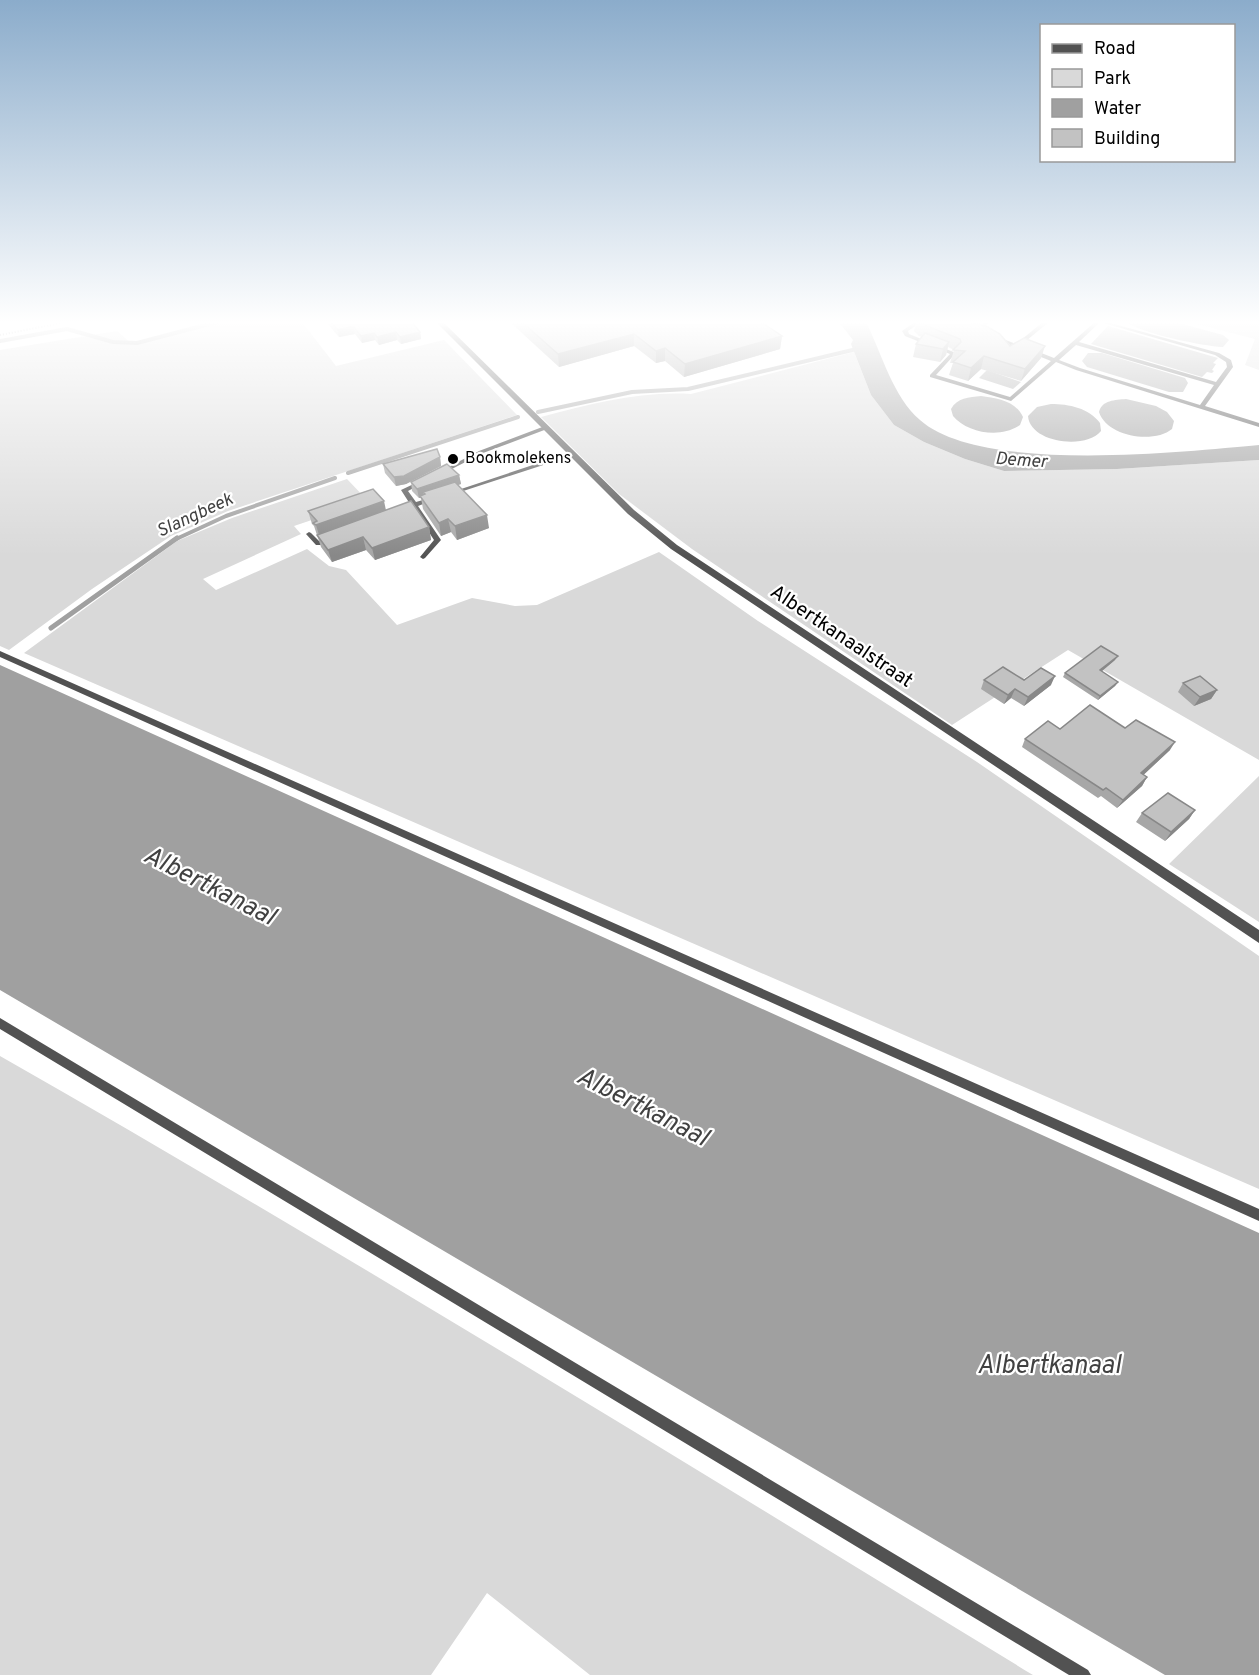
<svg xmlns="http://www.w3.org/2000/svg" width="1259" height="1675" font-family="Overpass,sans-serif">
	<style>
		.green { fill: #d9d9d9 }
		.water { fill: #a0a0a0 }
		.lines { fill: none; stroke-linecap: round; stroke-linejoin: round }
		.stream-far1 { stroke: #a0a0a0; stroke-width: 4 }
		.stream { stroke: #a0a0a0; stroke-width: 5 }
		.path { stroke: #747474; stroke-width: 2; stroke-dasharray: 1 2; stroke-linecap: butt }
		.service { fill: #525252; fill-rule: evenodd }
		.minor { fill: #525252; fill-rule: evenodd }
		.wall { fill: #a7a7a7 }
		.shaded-wall { fill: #888 }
		.building { fill: #c2c2c2; stroke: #888; stroke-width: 1.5 }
		.poi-dot { fill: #000; stroke: #fff; stroke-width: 2 }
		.labels { text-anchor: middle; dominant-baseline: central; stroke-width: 4.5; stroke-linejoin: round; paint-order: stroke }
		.far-poi-label { font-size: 16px; fill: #000; stroke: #fff; text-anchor: start }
		.far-water-label { font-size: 18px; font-style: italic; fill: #414141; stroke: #fff }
		.street-label { font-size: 20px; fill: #000; stroke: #fff }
		.near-water-label { font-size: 26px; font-style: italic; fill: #414141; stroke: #fff }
	</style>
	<rect width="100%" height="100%" fill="#fff"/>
	<path class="green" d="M 221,322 L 302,322 L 336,366 L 444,340 L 517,415 L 228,511 L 171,536 L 92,589 L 9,650 L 0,646 L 0,350 L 117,331 L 131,343 Z
		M 1189,322 L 1259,322 L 1259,370 L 1245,365 L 1255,339 Z
		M 854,352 L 871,395 L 894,425 L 924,442 L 965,459 L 1004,471 L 1117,469 L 1259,460 L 1259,760 L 1068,650 L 952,725 L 692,549 L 619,494 L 541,417 C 591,404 640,391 691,394 Z
		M 347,479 L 368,501 L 294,526 L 301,534 L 203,579 L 216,590 L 307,549 L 329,566 L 346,570 L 397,625 L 472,598 L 515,606 L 537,605 L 659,552 L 758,621 L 977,762 L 1259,956 L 1259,1189 L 24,653 L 177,541 L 232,518 Z
		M 1259,776 L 1259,922 L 1169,864 Z
		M 0,1056 C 349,1255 690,1466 1033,1675 L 590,1675 L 487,1593 L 431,1675 L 0,1675 Z"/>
	<path class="water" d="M 839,322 L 866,322 C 882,354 893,397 920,420 C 981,474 1180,452 1259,445 L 1259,460 L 1117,469 L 1004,471 L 965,459 L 924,442 L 894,425 L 871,395 L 851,344 L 853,340 Z
		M 1175,322 L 1223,335 L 1229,340 L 1223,347 C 1202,346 1145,334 1128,323 Z
		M 1108,326 L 1218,358 L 1213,363 L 1216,364 L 1212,370 L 1214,371 L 1212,373 L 1207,372 L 1202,377 L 1091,344 Z
		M 1088,353 L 1102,353 L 1185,378 L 1188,383 L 1183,392 L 1169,392 L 1087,367 L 1082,361 Z
		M 987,370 L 1021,382 L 1013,389 L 979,378 Z
		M 981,396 C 997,398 1016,401 1023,417 L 1020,425 C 1001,439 967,433 953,416 L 951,409 C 957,398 969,397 981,396 Z
		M 1126,399 L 1156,406 L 1167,412 L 1174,421 L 1172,429 C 1154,444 1107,437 1099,412 C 1102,400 1115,400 1126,399 Z
		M 1051,404 C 1069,404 1089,408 1100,423 L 1101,431 C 1086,450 1030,443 1028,416 L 1037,407 Z
		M 0,665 L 1259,1233 L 1259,1675 L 1165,1675 L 0,990 Z"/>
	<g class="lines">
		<path class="stream-far1" d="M 0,341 L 67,329 L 113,342 L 137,343 L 217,322
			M 538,412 L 632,392 L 688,389 L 861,348
			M 348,473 L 518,417
			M 174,540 L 226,516 L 335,478"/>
		<path class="stream" d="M 51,628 L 177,538"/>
		<path class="path" d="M 0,335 L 66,322"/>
		<path class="service" d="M 915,322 L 921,322 L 908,331 L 909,334 L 956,353 L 936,375 L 1010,397 L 1051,361 L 993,338 L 998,337 L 1016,344 L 1043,322 L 1049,322 L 1021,345 L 1054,358 L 1095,322 L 1107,322 L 1219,353 L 1231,360 L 1233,367 L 1205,406 L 1259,423 L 1259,427 L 1076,370 L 1056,362 L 1011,401 L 930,377 L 930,375 L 950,354 L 905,336 L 902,331 ZM 1100,322 L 1215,355 L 1226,362 L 1227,367 L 1216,382 L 1079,342 ZM 1076,345 L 1214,385 L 1200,405 L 1080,368 L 1059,360 Z
			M 545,426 L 548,428 L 547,429 L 483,453 L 444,473 L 439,472 L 479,451 Z
			M 572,452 L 575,454 L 574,455 L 454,494 L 449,493 Z
			M 420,481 L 425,482 L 408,491 L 416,502 L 433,497 L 436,499 L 418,506 L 441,540 L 425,558 L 423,559 L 420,557 L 434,540 L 413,508 L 407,513 L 403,513 L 402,512 L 410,504 L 401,490 Z
			M 309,532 L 311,533 L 319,541 L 330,538 L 333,540 L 320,545 L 316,545 L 306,534 Z
			M 0,651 L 1259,1209 L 1259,1221 L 0,657 Z
			M 0,1018 L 1088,1670 L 1091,1675 L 1069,1675 L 0,1029 Z"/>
		<path class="minor" d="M 436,322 L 443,322 L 634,510 L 677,545 L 1259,930 L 1259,943 L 671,549 L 628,514 Z"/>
	</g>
	<path class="wall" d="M 326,322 L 412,322 L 420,332 L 421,339 L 401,344 L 397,340 L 379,345 L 375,340 L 362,343 L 355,334 L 339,337 Z
		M 511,322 L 761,322 L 782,336 L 780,349 L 684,377 L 665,361 L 656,363 L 634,346 L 559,367 L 511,323 Z
		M 916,322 L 990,322 L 985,326 L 1010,346 L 1041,358 L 1021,381 L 981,369 L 968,381 L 949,375 L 953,363 L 950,363 L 954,350 L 948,347 L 946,355 L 940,362 L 913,357 L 916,344 L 922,337 L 919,336 L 914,331 Z
		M 440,457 L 441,466 L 406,484 L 396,486 L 385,473 L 383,464 Z
		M 459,475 L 461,484 L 457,485 L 489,528 L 457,540 L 451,532 L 441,536 L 423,509 L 421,498 L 419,498 L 412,491 L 411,482 Z
		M 386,510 L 429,527 L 431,540 L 375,560 L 366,550 L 332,562 L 321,547 L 314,526 L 312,524 L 308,511 Z
		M 1115,660 L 1101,672 L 1118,682 L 1115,686 L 1098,700 L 1063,677 L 1065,673 Z
		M 984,680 L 1024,680 L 1051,685 L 1024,706 L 1011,698 L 1004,704 L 981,689 Z
		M 1183,683 L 1217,690 L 1211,699 L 1194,706 L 1178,692 Z
		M 1125,728 L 1170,750 L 1143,775 L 1147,777 L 1142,786 L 1117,808 L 1101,796 L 1098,798 L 1022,747 L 1025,739 L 1060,729 Z
		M 1195,810 L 1189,819 L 1165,841 L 1136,822 L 1142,813 Z"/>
	<path class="shaded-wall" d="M 983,322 L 990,322 L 981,330 Z
		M 353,326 L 355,334 L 339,337 L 338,330 Z
		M 396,332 L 397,340 L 379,345 L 377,337 Z
		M 420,332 L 421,339 L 401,344 L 400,337 Z
		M 374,333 L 375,340 L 362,343 L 361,336 Z
		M 634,334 L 634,346 L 559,367 L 558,354 Z
		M 782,336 L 780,349 L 684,377 L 685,364 Z
		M 949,342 L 946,355 L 940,362 L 943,349 Z
		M 1045,346 L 1041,358 L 1021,381 L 1025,369 Z
		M 665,348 L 665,361 L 656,363 L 656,351 Z
		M 984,356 L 981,369 L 968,381 L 971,368 Z
		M 440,457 L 441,466 L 406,484 L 396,486 L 394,477 Z
		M 459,475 L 461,484 L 426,496 L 423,492 L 424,497 L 419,498 L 417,489 Z
		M 384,501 L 387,515 L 320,538 L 316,525 Z
		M 487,515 L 489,528 L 457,540 L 455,526 Z
		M 448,519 L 451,532 L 441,536 L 439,523 Z
		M 429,527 L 431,540 L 375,560 L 372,548 Z
		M 363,537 L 366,550 L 332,562 L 328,550 Z
		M 1118,656 L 1115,660 L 1097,675 L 1100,670 Z
		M 1055,676 L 1051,685 L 1024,706 L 1028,697 Z
		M 1118,682 L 1115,686 L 1098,700 L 1100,696 Z
		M 1015,689 L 1011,698 L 1004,704 L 1008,695 Z
		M 1217,690 L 1211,699 L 1194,706 L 1200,697 Z
		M 1175,742 L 1170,750 L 1136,782 L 1141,773 Z
		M 1147,777 L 1142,786 L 1117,808 L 1123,800 Z
		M 1195,810 L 1189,819 L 1165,841 L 1171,832 Z"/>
	<path class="building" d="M 331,322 L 412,322 L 420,332 L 400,337 L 396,332 L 377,337 L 374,333 L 361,336 L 353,326 L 338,330 Z
		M 522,322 L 761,322 L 782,336 L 685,364 L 665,348 L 656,351 L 634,334 L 558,354 Z
		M 920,322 L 969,322 L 988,327 L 1000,334 L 1010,346 L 1024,338 L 1045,346 L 1025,369 L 984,356 L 971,368 L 953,362 L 965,351 L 953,350 L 961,342 L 960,339 L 922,324 Z
		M 925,333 L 949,342 L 943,349 L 916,344 Z
		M 437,449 L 440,457 L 404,476 L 394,477 L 383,464 Z
		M 447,464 L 459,475 L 417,489 L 411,482 Z
		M 455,482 L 487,515 L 455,526 L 448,519 L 439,523 L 420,496 L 425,494 L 423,492 Z
		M 373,489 L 384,501 L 316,525 L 313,523 L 317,521 L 308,511 Z
		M 411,501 L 429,527 L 372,548 L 363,537 L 328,550 L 317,535 Z
		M 1101,646 L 1118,656 L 1100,670 L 1118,682 L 1100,696 L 1065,673 Z
		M 1003,667 L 1024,680 L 1041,668 L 1055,676 L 1028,697 L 1015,689 L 1008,695 L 984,680 Z
		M 1200,676 L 1217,690 L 1200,697 L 1183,683 Z
		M 1090,705 L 1125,728 L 1136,720 L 1175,742 L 1141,773 L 1147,777 L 1123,800 L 1106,788 L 1103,790 L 1025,739 L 1048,721 L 1060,729 Z
		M 1168,793 L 1195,810 L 1171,832 L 1142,813 Z"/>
	<linearGradient id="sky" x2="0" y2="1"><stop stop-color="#8baccb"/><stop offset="0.58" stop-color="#fff"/><stop offset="1" stop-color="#fff" stop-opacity="0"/></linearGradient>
	<rect width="1259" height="556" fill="url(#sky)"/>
	<circle class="poi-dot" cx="453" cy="459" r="6"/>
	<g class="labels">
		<g class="far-poi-label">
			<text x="465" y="459">Bookmolekens</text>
		</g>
		<g class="far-water-label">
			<text transform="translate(1021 461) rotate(4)">Demer</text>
			<text transform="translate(195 516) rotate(-25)">Slangbeek</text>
		</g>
		<g class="street-label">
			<text transform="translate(841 637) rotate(34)">Albertkanaalstraat</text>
		</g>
		<g class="near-water-label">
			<text transform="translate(209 887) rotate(27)">Albertkanaal</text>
			<text transform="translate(642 1108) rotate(27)">Albertkanaal</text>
			<text x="1049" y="1366">Albertkanaal</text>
		</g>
	</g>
	<rect x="1040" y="24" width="195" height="138" fill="#ffffff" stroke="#999999" stroke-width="1.5"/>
	<rect x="1052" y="44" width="30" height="9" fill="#525252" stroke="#999999" stroke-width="1.5"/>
	<text x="1094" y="54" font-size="18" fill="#000000">Road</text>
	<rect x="1052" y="69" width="30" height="18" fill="#d9d9d9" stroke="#999999" stroke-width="1.5"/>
	<text x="1094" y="84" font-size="18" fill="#000000">Park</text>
	<rect x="1052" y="99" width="30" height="18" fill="#a0a0a0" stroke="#999999" stroke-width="1.5"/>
	<text x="1094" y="114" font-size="18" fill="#000000">Water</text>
	<rect x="1052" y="129" width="30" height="18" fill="#c2c2c2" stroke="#999999" stroke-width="1.5"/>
	<text x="1094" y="144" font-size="18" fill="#000000">Building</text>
</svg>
